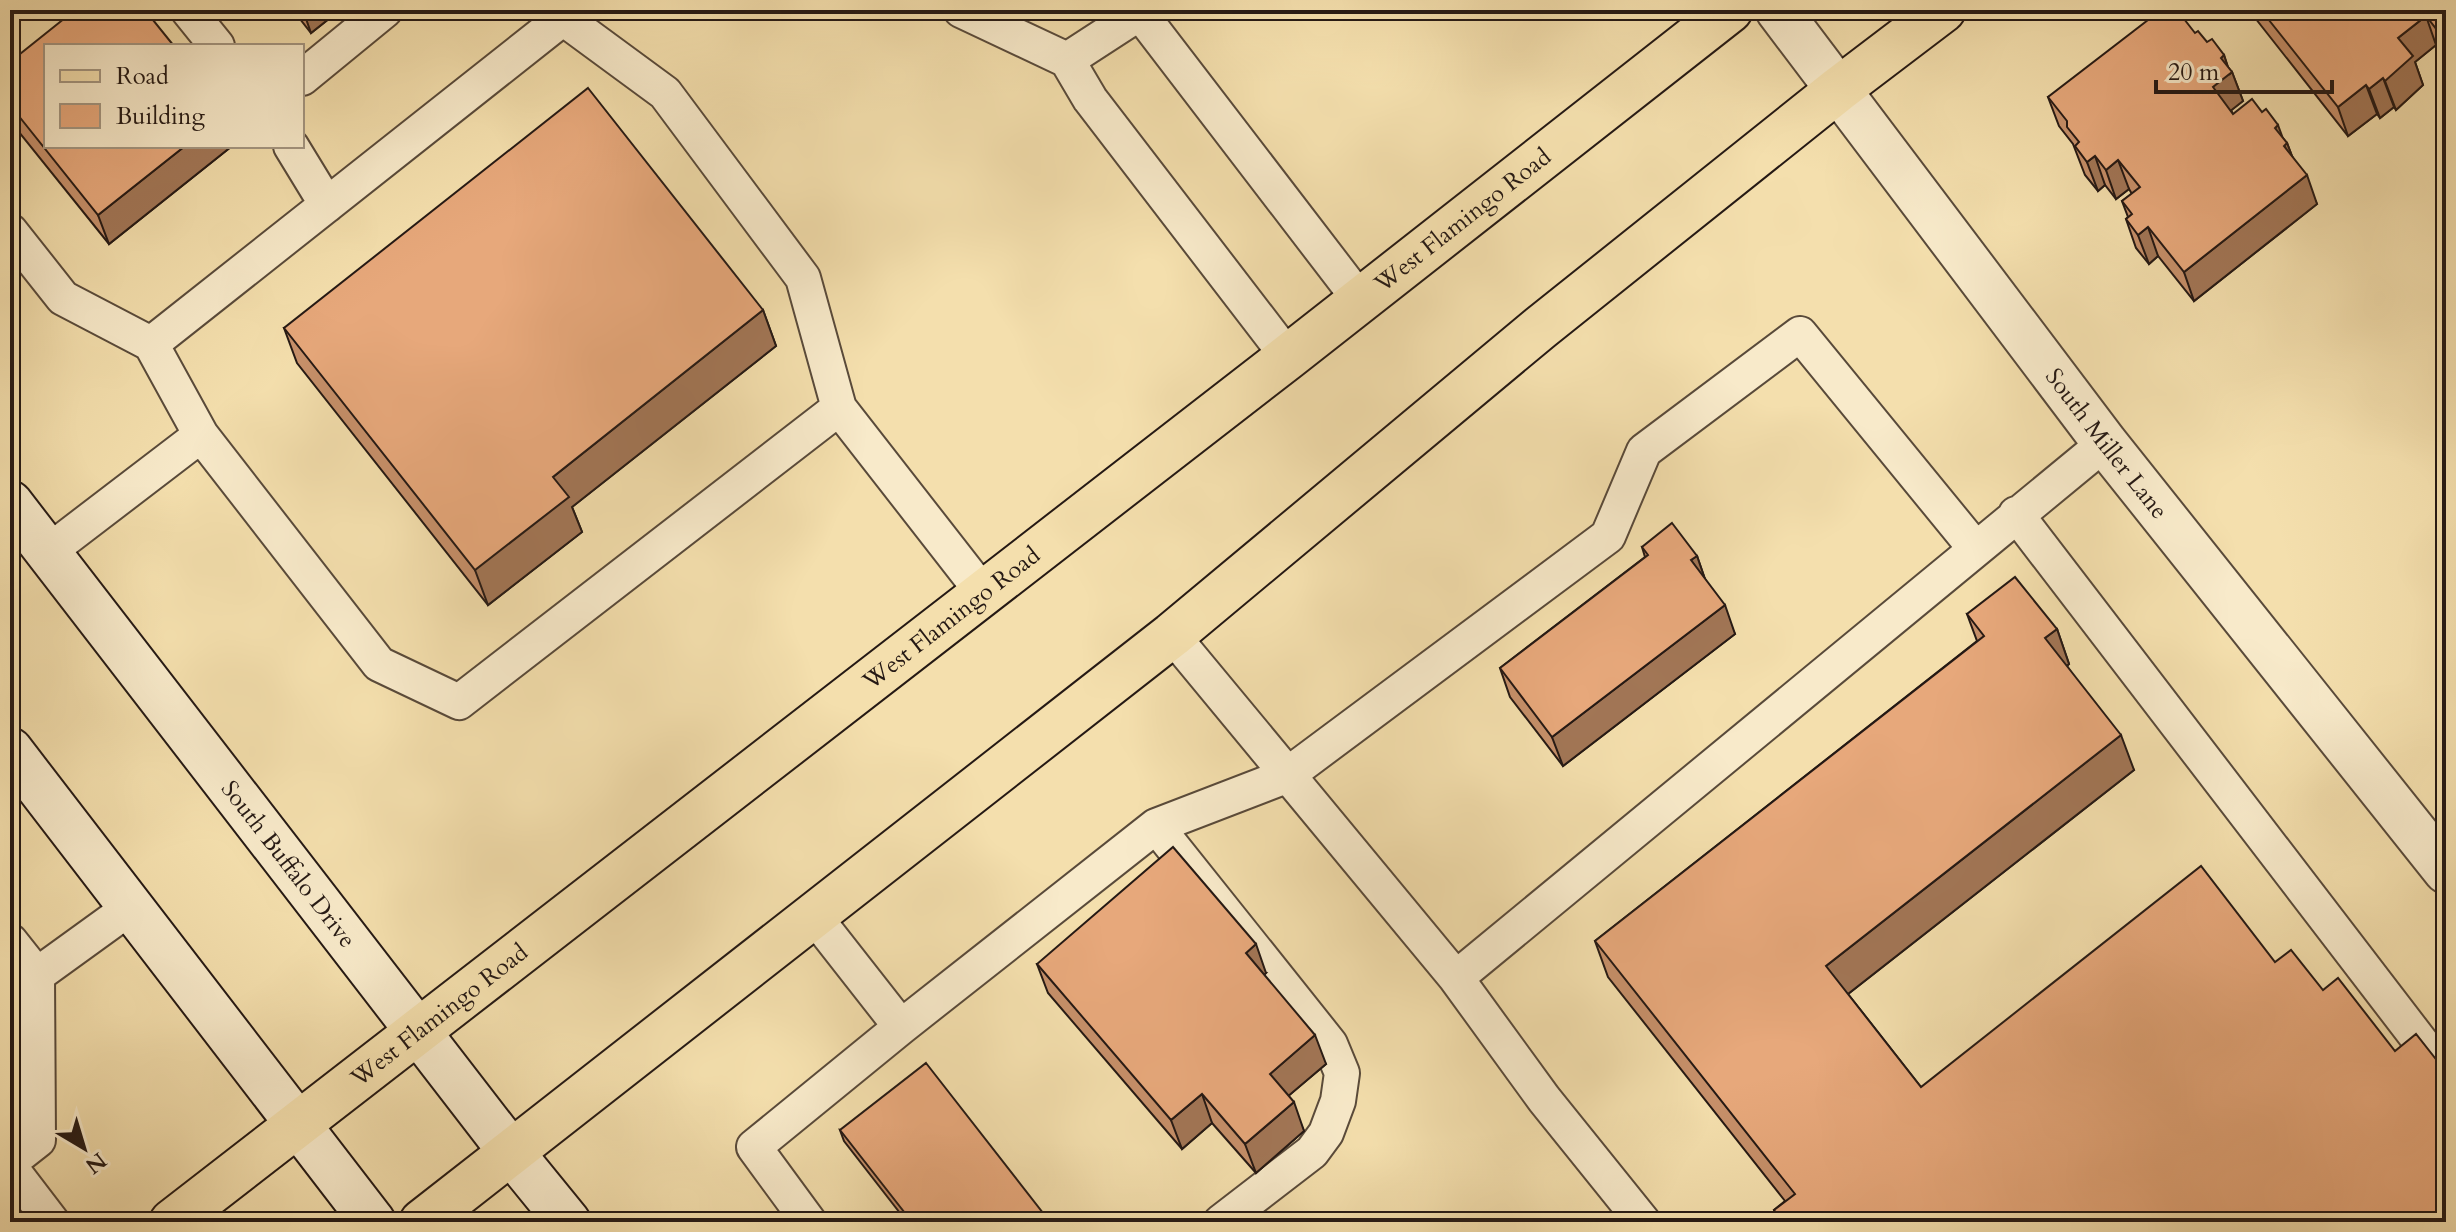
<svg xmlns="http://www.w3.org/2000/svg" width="2456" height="1232" font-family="Cardo,serif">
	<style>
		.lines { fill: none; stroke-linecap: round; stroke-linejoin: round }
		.lane-casing { stroke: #594a3a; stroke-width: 38 }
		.street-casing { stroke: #594a3a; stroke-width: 48 }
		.secondary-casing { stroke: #251914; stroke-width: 48 }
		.primary-casing { stroke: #251914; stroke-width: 48 }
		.lane { stroke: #f8eaca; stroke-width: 34 }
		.street { stroke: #f8eaca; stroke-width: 44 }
		.secondary { stroke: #f8eaca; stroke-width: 44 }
		.primary { stroke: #f4dfad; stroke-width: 44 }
		.wall { fill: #c7906a; stroke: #251914; stroke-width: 2 }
		.shaded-wall { fill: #a27656; stroke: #251914; stroke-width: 2 }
		.building { fill: #e7a87b; stroke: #251914; stroke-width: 2 }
		.labels { text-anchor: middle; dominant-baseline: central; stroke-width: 6; stroke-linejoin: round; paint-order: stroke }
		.street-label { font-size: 24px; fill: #251914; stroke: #f8eaca }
	</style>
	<rect width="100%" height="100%" fill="#f4dfad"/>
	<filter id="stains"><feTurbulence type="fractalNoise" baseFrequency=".0025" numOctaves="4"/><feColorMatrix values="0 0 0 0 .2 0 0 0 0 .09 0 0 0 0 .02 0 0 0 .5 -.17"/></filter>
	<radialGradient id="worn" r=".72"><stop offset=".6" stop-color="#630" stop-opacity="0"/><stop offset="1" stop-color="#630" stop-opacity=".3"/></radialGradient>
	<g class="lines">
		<g class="lane-casing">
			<path id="lane" d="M 188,10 L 217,46
				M 961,10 L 1067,60 L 1090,99 L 1288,357
				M 1140,13 L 1360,300
				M 1067,60 L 1144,10
				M 302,78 L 385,10
				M 291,146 L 327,205
				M 10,231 L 63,298 L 151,344
				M 839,408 L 803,278 L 665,93 L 563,18 L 151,344 L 201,435 L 379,664 L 459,702 L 839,408 L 984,594
				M 2016,514 L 2446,1075
				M 48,552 L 201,435
				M 1172,635 L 1456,978 L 1544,1099 L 1643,1222
				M 1156,826 L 1330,1044 L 1342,1073 L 1338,1101 L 1326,1133 L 1312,1152 L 1221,1222
				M 814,916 L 901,1027
				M 10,941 L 37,975
				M 1456,978 L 2105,443
				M 10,1162 L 38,1140 L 37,975 L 131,907
				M 10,1167 L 52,1222
				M 809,1222 L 754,1147 L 901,1027 L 1156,826 L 1286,776 L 1608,536 L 1644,451 L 1800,334 L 1975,548"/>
		</g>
		<g class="street-casing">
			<g id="street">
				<path id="s1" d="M 1778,10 L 2105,443 L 2446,871"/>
			</g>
		</g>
		<g class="secondary-casing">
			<g id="secondary">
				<path id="s2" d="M 10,503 L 511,1152 L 568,1222"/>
				<path d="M 10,750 L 373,1222"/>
			</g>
		</g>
		<g class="primary-casing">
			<g id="primary">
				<path id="s3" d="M 172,1222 L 1288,357 L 1730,10"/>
				<path d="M 422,1222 L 1172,635 L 1540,328 L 1839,89 L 1943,10"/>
			</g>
		</g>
		<use href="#lane" class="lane"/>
		<use href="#street" class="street"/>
		<use href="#secondary" class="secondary"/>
		<use href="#primary" class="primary"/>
	</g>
	<path class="wall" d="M 293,10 L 340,10 L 311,33 Z
		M 2250,10 L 2446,10 L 2446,57 L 2436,45 L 2415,62 L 2423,85 L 2396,110 L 2394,107 L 2380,118 L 2377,114 L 2348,136 L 2252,14 Z
		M 2195,33 L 2224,55 L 2228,67 L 2232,72 L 2243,101 L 2231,110 L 2233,114 L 2283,138 L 2287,143 L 2292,156 L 2317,204 L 2194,301 L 2158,256 L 2149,264 L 2136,248 L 2126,219 L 2128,217 L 2122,201 L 2132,194 L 2129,189 L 2116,199 L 2105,185 L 2098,191 L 2085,175 L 2073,144 L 2059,126 L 2048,97 Z
		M 10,62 L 232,146 L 109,244 L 10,121 Z
		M 763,310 L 776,346 L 572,507 L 582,532 L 488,605 L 297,363 L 284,328 Z
		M 1642,547 L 1697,556 L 1705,579 L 1735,634 L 1563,766 L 1510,697 L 1500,668 L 1645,557 Z
		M 1967,614 L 2057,629 L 2069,664 L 2067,666 L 2134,770 L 1848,994 L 1921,1087 L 2446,1222 L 1778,1222 L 1774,1210 L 1785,1201 L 1608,977 L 1595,941 L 1977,641 Z
		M 1037,964 L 1266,973 L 1264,975 L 1326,1064 L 1288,1096 L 1304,1131 L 1256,1173 L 1212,1123 L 1182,1149 L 1048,993 Z
		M 840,1130 L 1050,1222 L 907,1222 L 844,1141 Z"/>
	<path class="shaded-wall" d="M 303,10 L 340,10 L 311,33 Z
		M 2426,16 L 2436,45 L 2415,62 L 2423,85 L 2396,110 L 2385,81 L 2398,38 Z
		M 2446,31 L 2446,49 L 2441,35 Z
		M 2224,55 L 2230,74 L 2232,72 L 2243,101 L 2224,116 L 2213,87 L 2221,58 Z
		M 2383,78 L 2394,107 L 2380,118 L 2369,89 Z
		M 2366,85 L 2377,114 L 2348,136 L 2338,107 Z
		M 2278,125 L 2285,144 L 2287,143 L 2298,172 L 2275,128 Z
		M 185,146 L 232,146 L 109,244 L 98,215 Z
		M 2095,156 L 2105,185 L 2098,191 L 2087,162 Z
		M 2118,160 L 2129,189 L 2116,199 L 2106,170 Z
		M 2307,175 L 2317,204 L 2194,301 L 2184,272 Z
		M 2148,227 L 2158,256 L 2149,264 L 2138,235 Z
		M 763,310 L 776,346 L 572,507 L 582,532 L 488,605 L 475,570 L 553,477 Z
		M 1697,556 L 1707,585 L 1691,560 Z
		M 1725,605 L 1735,634 L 1563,766 L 1552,737 Z
		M 2057,629 L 2069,664 L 2058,673 L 2045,638 Z
		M 2121,735 L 2134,770 L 1839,1001 L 1826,966 Z
		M 1256,944 L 1266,973 L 1256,982 L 1246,953 Z
		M 1315,1035 L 1326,1064 L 1280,1103 L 1270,1074 Z
		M 1202,1094 L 1212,1123 L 1182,1149 L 1171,1120 Z
		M 1294,1102 L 1304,1131 L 1256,1173 L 1245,1144 Z"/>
	<path class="building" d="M 75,10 L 145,10 L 174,46 L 46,46 L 46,146 L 185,146 L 98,215 L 10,105 L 10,62 Z
		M 2161,10 L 2177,10 L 2195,33 L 2198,31 L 2207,42 L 2212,39 L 2224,55 L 2221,58 L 2232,72 L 2213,87 L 2233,114 L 2252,99 L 2262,112 L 2266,109 L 2278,125 L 2275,128 L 2287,143 L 2284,146 L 2307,175 L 2184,272 L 2148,227 L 2138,235 L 2126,219 L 2132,214 L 2122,201 L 2140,187 L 2118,160 L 2106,170 L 2095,156 L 2087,162 L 2075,146 L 2079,142 L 2067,127 L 2067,121 L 2048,97 Z
		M 2261,10 L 2446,10 L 2446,31 L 2441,35 L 2426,16 L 2398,38 L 2413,56 L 2385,81 L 2383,78 L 2369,89 L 2366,85 L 2338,107 Z
		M 588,88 L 763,310 L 553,477 L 569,497 L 475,570 L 284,328 Z
		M 1672,523 L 1697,556 L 1691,560 L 1725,605 L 1552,737 L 1500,668 L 1648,555 L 1642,547 Z
		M 2015,577 L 2057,629 L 2045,638 L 2121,735 L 1826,966 L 1921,1087 L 2201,866 L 2275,962 L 2291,950 L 2323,990 L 2338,978 L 2395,1051 L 2416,1034 L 2446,1072 L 2446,1222 L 1783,1222 L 1774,1210 L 1795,1194 L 1595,941 L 1984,636 L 1967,614 Z
		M 1173,847 L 1256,944 L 1246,953 L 1315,1035 L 1270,1074 L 1294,1102 L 1245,1144 L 1202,1094 L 1171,1120 L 1037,964 Z
		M 926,1063 L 1050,1222 L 912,1222 L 840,1130 Z"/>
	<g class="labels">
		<g class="street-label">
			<text stroke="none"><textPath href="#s3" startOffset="1634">West Flamingo Road</textPath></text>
			<text stroke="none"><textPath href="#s1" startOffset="544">South Miller Lane</textPath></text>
			<text stroke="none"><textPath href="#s3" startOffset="986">West Flamingo Road</textPath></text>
			<text stroke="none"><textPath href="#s2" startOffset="456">South Buffalo Drive</textPath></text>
			<text stroke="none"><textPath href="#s3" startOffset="338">West Flamingo Road</textPath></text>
		</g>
	</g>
	<rect width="2456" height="1232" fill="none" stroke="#f4dfad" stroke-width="40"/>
	<rect x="12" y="12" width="2432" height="1208" fill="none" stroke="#251914" stroke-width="4"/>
	<rect x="20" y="20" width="2416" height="1192" fill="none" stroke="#251914" stroke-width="2"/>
	<rect x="44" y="44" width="260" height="104" fill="#f8eaca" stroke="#a49681" stroke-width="2"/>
	<rect x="60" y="70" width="40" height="12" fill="#f4dfad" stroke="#a49681" stroke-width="2"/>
	<text x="116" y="84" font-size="24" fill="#251914">Road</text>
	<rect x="60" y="104" width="40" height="24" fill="#e7a87b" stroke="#a49681" stroke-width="2"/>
	<text x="116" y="124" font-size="24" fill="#251914">Building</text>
	<g transform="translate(84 1148) rotate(142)" stroke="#f8eaca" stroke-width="6" paint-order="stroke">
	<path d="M0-6L14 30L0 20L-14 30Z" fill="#251914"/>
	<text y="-12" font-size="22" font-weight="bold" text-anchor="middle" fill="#251914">N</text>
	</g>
	<path d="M2156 80v12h176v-12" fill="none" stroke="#251914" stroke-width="4"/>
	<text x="2168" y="80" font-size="24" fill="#251914" stroke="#f8eaca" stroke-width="6" paint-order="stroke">20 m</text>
	<rect width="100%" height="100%" filter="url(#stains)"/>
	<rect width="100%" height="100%" fill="url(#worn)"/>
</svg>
